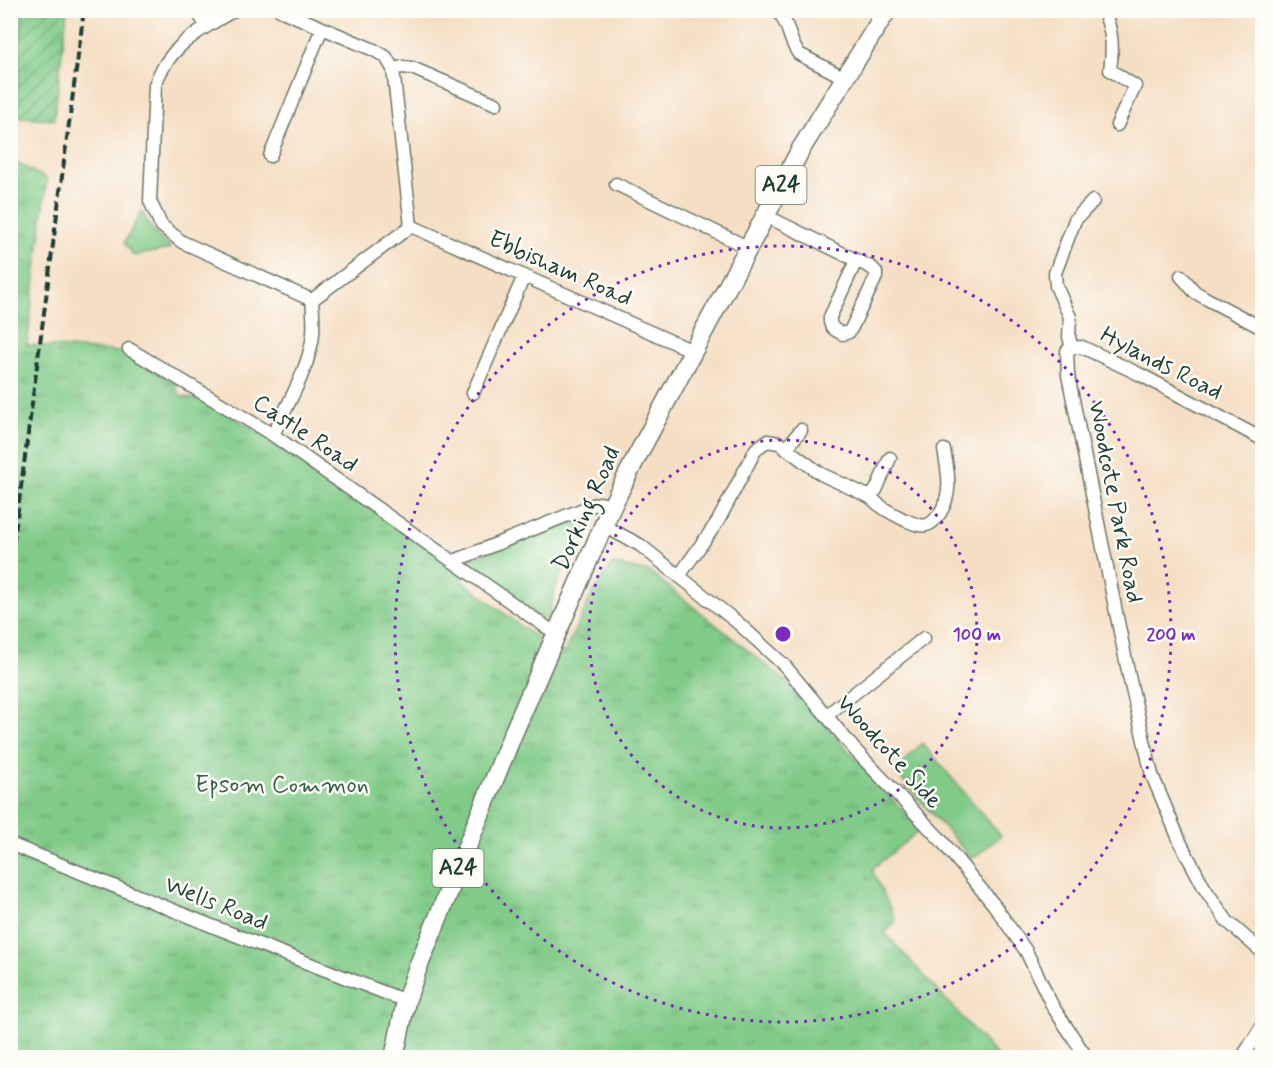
<svg xmlns="http://www.w3.org/2000/svg" width="1273" height="1068" font-family="Mynerve,sans-serif">
	<style>
		.grass { fill: #81cb88; stroke: #50845e; stroke-width: 1.5 }
		.park { fill: url(#park-tufts); stroke: #50845e; stroke-width: 1.5 }
		.garden { fill: url(#garden-furrows); stroke: #50845e; stroke-width: 1.5 }
		.lines { fill: none; stroke-linecap: round; stroke-linejoin: round }
		.minor-casing { stroke: #6a7566; stroke-width: 15 }
		.highway-casing { stroke: #6a7566; stroke-width: 21 }
		.minor { stroke: #fff; stroke-width: 12 }
		.highway { stroke: #fff; stroke-width: 18 }
		.rail { stroke: #1f3d34; stroke-width: 4; stroke-dasharray: 9 4.5; stroke-linecap: butt }
		.ring { fill: none; stroke: #7b2cbf; stroke-width: 3; stroke-dasharray: 3 6 }
		.labels { text-anchor: middle; dominant-baseline: central; stroke-width: 5; stroke-linejoin: round; paint-order: stroke }
		.shield { fill: #fdfcf7; stroke: #62766e; stroke-width: 1.5 }
		.shield-label { font-size: 22px; font-weight: bold; fill: #1f3d34 }
		.street-label { font-size: 24px; fill: #1f3d34; stroke: #fdfcf7 }
		.park-label { font-size: 24px; fill: #386049; stroke: #fdfcf7 }
		.centre { fill: #7b2cbf; stroke: #fdfcf7; stroke-width: 3 }
		.ring-label { font-size: 18px; text-anchor: middle; font-weight: bold; fill: #7b2cbf; stroke: #fdfcf7; stroke-width: 5; stroke-linejoin: round; paint-order: stroke }
	</style>
	<defs>
		<pattern id="park-tufts" width="24" height="20" patternUnits="userSpaceOnUse" patternTransform="scale(1.5)"><rect width="24" height="20" fill="#81cb88"/><path d="M3 7l-1-3M5 7V3M7 7l1-3M15 17l-1-3M17 17v-4M19 17l1-3" fill="none" stroke="#69a670"/></pattern>
		<pattern id="garden-furrows" width="10" height="10" patternUnits="userSpaceOnUse" patternTransform="scale(1.5)"><rect width="10" height="10" fill="#81cb88"/><path d="M-1 1l2-2M0 10L10 0M9 11l2-2" fill="none" stroke="#69a670"/></pattern>
	</defs>
	<rect width="100%" height="100%" fill="#fdfcf7"/>
	<filter id="ink" filterUnits="userSpaceOnUse"><feTurbulence type="fractalNoise" baseFrequency=".0167" numOctaves="2"/><feDisplacementMap in="SourceGraphic" scale="12" xChannelSelector="R" yChannelSelector="G"/><feConvolveMatrix kernelMatrix="1 2 1 2 8 2 1 2 1" color-interpolation-filters="sRGB"/></filter>
	<filter id="wash" filterUnits="userSpaceOnUse"><feTurbulence type="fractalNoise" baseFrequency=".008" numOctaves="4" result="noise"/><feDisplacementMap in="SourceGraphic" scale="24" xChannelSelector="R" yChannelSelector="G"/><feGaussianBlur stdDeviation="1.35" result="paint"/><feColorMatrix in="noise" values="0 0 0 0 0 0 0 0 0 0 0 0 0 0 0 0 0 1.4 0 .05"/><feComposite in="paint" operator="in"/></filter>
	<g filter="url(#wash)">
		<rect width="100%" height="100%" fill="#f5dec3"/>
		<path class="grass" d="M 142,211 C 149,225 156,237 170,246 L 169,249 L 134,256 L 124,243 Z
			M 590,511 L 593,514 L 574,546 L 556,586 L 548,619 L 542,619 L 470,567 L 469,560 Z
			M 922,743 L 1001,836 L 972,859 L 897,774 L 901,765 Z"/>
		<path class="park" d="M 10,11 L 24,11 L 20,40 L 13,161 L 47,179 L 27,345 L 121,352 L 176,383 L 177,391 L 181,396 L 208,402 L 268,438 L 465,574 L 460,579 L 528,632 L 564,653 L 593,592 L 612,564 L 650,572 L 786,681 L 920,830 L 872,869 L 896,921 L 885,933 L 998,1057 L 11,1057 Z"/>
		<path class="garden" d="M 24,11 L 67,11 L 54,120 L 16,116 L 20,40 Z"/>
	</g>
	<g filter="url(#ink)">
		<g class="lines">
			<g class="minor-casing">
				<path id="minor" d="M 197,10 L 206,26
					M 234,10 C 199,31 169,45 155,85 L 150,201 L 161,225 L 182,242 L 312,300 L 411,226
					M 280,10 L 374,50 L 386,57 L 393,69 L 411,226
					M 777,10 C 790,23 788,41 799,54 L 845,78
					M 1103,10 C 1113,31 1113,48 1110,70 L 1135,86 L 1117,125
					M 393,69 L 402,67 L 412,68 L 496,104
					M 270,156 L 322,28
					M 616,184 L 747,247
					M 764,215 L 872,268 L 876,272 L 876,277 L 852,327 L 849,332 L 843,334 C 834,330 829,327 830,317 L 856,261
					M 411,226 L 693,351
					M 1181,276 L 1195,292 L 1207,299 L 1262,328
					M 1072,348 L 1067,351 L 1068,375 L 1129,676 L 1152,775 L 1181,844 L 1205,889 L 1227,921 L 1262,952
					M 1072,348 L 1082,347 L 1139,374 L 1262,439
					M 1072,348 L 1069,337 L 1070,317 L 1056,286 L 1055,273 L 1075,220 L 1093,201
					M 129,349 L 273,435 L 546,627 L 558,633
					M 473,393 L 524,276
					M 273,435 C 287,405 310,367 313,334 C 314,323 313,311 312,300
					M 786,449 L 801,430
					M 890,458 L 876,490 L 870,497 C 881,508 891,513 905,520 C 922,527 929,530 940,513 C 953,493 948,472 944,450
					M 604,526 L 640,545 L 738,623 L 785,666 L 855,750 L 941,840 L 994,905 L 1026,951 L 1053,1007 L 1087,1058
					M 454,561 L 593,505 L 600,503 L 612,506
					M 679,576 L 718,521 L 756,449 L 767,441 L 779,443 L 821,474 L 870,497
					M 827,715 L 924,638
					M 10,844 L 217,928 L 406,1001
					M 1242,1058 L 1262,1026"/>
			</g>
			<g class="highway-casing">
				<path id="highway" d="M 394,1058 L 406,1001 L 418,967 L 512,736 L 612,506 L 636,458 L 801,149 L 887,10"/>
			</g>
			<use href="#minor" class="minor"/>
			<use href="#highway" class="highway"/>
			<path class="rail" d="M 10,570 L 84,10"/>
		</g>
	</g>
	<g class="ring">
		<circle cx="783" cy="634" r="194"/>
		<circle cx="783" cy="634" r="388"/>
	</g>
	<g class="labels">
		<g class="shield">
			<rect x="755.5" y="166" width="51" height="38" rx="4.5"/>
			<rect x="432.5" y="849" width="51" height="38" rx="4.5"/>
		</g>
		<g class="shield-label">
			<text x="781" y="185">A24</text>
			<text x="458" y="868">A24</text>
		</g>
		<g class="street-label">
			<text transform="translate(560 269) rotate(24)">Ebbisham Road</text>
			<text transform="translate(1161 364) rotate(27)">Hylands Road</text>
			<text transform="translate(305 434) rotate(34)">Castle Road</text>
			<text transform="translate(1115 502) rotate(79)">Woodcote Park Road</text>
			<text transform="translate(587 509) rotate(-66)">Dorking Road</text>
			<text transform="translate(889 752) rotate(48)">Woodcote Side</text>
			<text transform="translate(216 904) rotate(22)">Wells Road</text>
		</g>
		<g class="park-label">
			<text x="282" y="785">Epsom Common</text>
		</g>
	</g>
	<circle cx="783" cy="634" r="9" class="centre"/>
	<g class="ring-label">
		<text x="977" y="640">100 m</text>
		<text x="1171" y="640">200 m</text>
	</g>
	<rect width="1273" height="1068" fill="none" stroke="#fdfcf7" stroke-width="36"/>
</svg>
